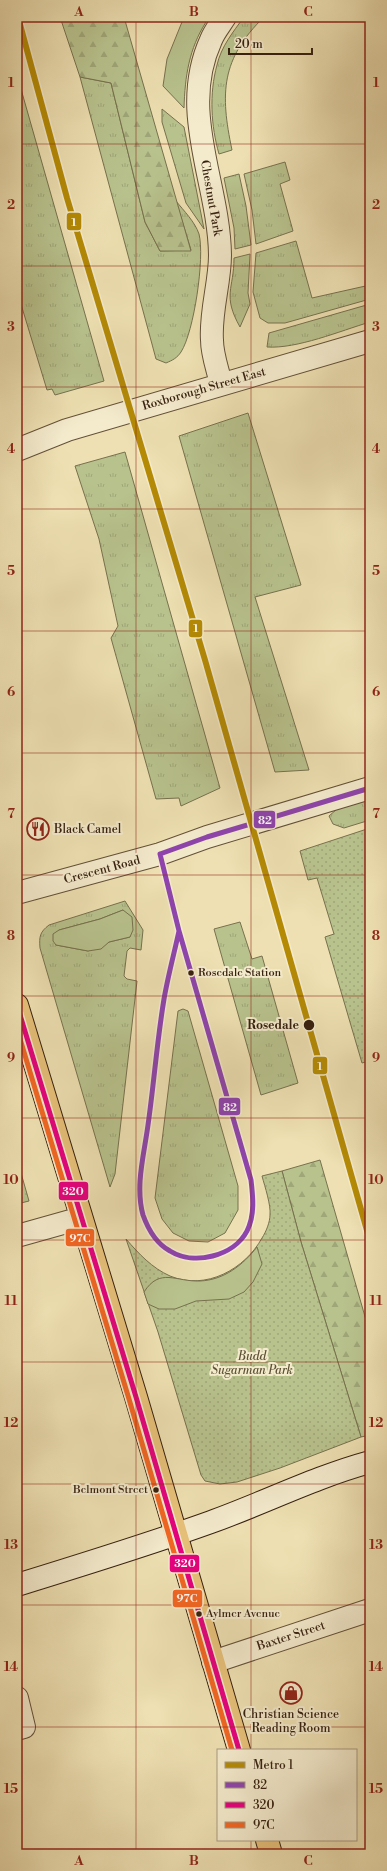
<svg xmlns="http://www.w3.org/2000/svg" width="387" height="1871" font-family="'Libre Bodoni',serif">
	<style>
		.grass { fill: url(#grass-tufts); stroke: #77714e; fill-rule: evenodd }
		.forest { fill: url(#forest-firs); stroke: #77714e }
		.park { fill: url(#park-dots); stroke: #77714e }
		.garden { fill: #b8c28d; stroke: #77714e }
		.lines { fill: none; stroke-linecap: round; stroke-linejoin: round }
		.street-casing { stroke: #645038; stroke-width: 24 }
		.secondary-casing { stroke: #36200f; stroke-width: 24 }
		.primary-casing { stroke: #36200f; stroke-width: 24 }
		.street { stroke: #f4ebcd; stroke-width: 22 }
		.secondary { stroke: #f4ebcd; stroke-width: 22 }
		.primary { stroke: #e7c079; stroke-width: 22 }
		.bus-1-casing { stroke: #f4ebcd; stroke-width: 8 }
		.bus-2-casing { stroke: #f4ebcd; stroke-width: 8 }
		.bus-3-casing { stroke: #f4ebcd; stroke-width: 8 }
		.bus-1 { stroke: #8e44ad; stroke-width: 5 }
		.bus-2 { stroke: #e5007d; stroke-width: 5 }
		.bus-3 { stroke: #f26522; stroke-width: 5 }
		.metro-1-casing { stroke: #f4ebcd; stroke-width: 9 }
		.metro-1 { stroke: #b48a05; stroke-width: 6 }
		.grid { fill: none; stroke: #8f2418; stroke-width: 1; stroke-opacity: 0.55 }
		.bus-dot { fill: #36200f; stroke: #f4ebcd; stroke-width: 1.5 }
		.labels { text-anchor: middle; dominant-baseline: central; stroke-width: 4; stroke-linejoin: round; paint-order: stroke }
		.bus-label { font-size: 11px; fill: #36200f; stroke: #f4ebcd; text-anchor: start }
		.street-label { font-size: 12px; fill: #36200f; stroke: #f4ebcd }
		.poi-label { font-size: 12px; fill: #36200f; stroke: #f4ebcd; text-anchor: start }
		.stop-label { font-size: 12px; font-weight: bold; fill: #36200f; stroke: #f4ebcd; text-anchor: end }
		.park-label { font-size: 12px; font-style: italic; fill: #5d5135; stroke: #f4ebcd }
		.line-badge { stroke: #f4ebcd; stroke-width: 1.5 }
		.badge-label { font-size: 11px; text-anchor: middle; font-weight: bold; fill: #fff }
		.neatline { fill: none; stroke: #8f2418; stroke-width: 1.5 }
		.grid-label { font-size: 13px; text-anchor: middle; font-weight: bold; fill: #8f2418 }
	</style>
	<defs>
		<pattern id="grass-tufts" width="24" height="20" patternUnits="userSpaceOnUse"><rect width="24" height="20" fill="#b8c28d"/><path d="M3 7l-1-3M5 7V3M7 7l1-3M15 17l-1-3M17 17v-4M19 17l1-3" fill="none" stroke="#9fa678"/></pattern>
		<pattern id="forest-firs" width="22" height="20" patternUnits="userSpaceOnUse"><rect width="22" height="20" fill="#b8c28d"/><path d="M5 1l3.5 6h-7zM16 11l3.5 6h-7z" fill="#9fa678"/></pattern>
		<pattern id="park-dots" width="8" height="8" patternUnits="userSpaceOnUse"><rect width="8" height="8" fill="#b8c28d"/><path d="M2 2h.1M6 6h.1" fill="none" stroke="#9fa678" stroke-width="1.8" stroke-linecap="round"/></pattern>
	</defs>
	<rect width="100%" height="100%" fill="#eee0b2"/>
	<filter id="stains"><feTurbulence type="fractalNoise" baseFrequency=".005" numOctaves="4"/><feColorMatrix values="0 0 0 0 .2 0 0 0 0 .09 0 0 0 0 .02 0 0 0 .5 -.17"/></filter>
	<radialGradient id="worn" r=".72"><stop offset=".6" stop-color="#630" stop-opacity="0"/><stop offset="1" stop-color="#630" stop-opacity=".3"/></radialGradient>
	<path class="grass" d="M 244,17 L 264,17 C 221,59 220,93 232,150 L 219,154 C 211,126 209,94 217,65 C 221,47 233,32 244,17 Z
		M 17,75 L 104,381 L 55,395 L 52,389 L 47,390 L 17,291 Z
		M 80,77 L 111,83 L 145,222 L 160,251 L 191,250 L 176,201 C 184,211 195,222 199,234 C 205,257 194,332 181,352 C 177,358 173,360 166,363 L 156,359 Z
		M 162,109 L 184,127 L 204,229 L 186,203 L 162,122 Z
		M 285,162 L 290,180 L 280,184 L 293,231 L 256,244 L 252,210 L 244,174 Z
		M 239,174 L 246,206 L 251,245 L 235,249 L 234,228 L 224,178 Z
		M 296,241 L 312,298 L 370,285 L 370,299 L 285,323 L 268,323 L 260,318 L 253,292 L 256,253 Z
		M 250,254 L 248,293 L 250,304 L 240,327 C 222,295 234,289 234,258 Z
		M 370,304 L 370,322 C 340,331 297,349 267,347 L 269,333 Z
		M 248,413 L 301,585 L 255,597 L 309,770 L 275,772 L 179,436 Z
		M 125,452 L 220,788 L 181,806 L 179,798 L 156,799 L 111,638 L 118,626 L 99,539 L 75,466 Z
		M 368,800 L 370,802 L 370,820 L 344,828 L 333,824 L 329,816 L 337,809 Z
		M 125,901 L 143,930 L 141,950 L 130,948 L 127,951 L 124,976 L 127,979 L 137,981 L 115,1174 L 110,1187 L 40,948 C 39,936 40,932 49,925 ZM 123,910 L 130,937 L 109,942 L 88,951 L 56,945 L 59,930 L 100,919 Z
		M 240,922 L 252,959 L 262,956 L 298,1083 L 261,1095 L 214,929 Z
		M 183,1009 L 188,1011 L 238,1186 L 238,1210 L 225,1233 L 208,1242 L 189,1241 L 173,1233 L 162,1219 L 155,1198 L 178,1011 Z"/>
	<path class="forest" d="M 60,17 L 124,17 L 191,251 L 160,251 L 145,222 L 111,83 L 80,77 Z
		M 320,1160 L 370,1334 L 370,1435 L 361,1437 L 301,1242 L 282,1171 Z"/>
	<path class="park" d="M 370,828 L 370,1064 L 369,1061 L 362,1063 L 325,937 L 334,934 L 317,878 L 308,880 L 300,851 Z
		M 17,1159 L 29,1201 L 17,1204 Z
		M 282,1171 L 301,1242 L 361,1437 L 280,1468 L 237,1482 L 220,1484 L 205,1481 L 201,1475 L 158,1332 L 126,1239 C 139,1254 152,1268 170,1276 C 206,1291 245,1269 262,1238 C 266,1232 270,1222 270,1215 C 271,1205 265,1187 262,1176 Z"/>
	<path class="garden" d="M 184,17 L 196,17 L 206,22 C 189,49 185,76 184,108 L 163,86 L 167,59 Z
		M 123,910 L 132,917 L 133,930 L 130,937 L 109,942 L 101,949 L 88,951 L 56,945 L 53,941 L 53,934 L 59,930 L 100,919 Z
		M 257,1247 L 262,1264 L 253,1282 L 244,1292 L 229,1299 L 196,1301 L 175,1309 L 159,1309 L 148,1304 L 144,1292 C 160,1267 176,1282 200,1281 C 224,1280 243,1265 257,1247 Z"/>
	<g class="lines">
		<g class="street-casing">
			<path id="street" d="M 221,384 C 218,370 212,355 212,340 C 210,312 220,283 220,255 C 219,182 178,112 211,40 C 214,32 220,25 225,17
				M 17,450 L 67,430 L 370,341
				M 17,893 L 160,854 L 207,837 L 370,788
				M 17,1236 L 81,1218
				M 213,1662 L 370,1610
				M 17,1698 L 24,1727 L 17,1729"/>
		</g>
		<g class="secondary-casing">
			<path id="secondary" d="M 17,1585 C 82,1565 147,1545 211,1522 C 264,1503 315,1477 370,1462"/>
		</g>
		<g class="primary-casing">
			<path id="primary" d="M 17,1005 L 136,1397 L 239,1750
				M 267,1840 L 271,1854"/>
		</g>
		<use href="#street" class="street"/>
		<use href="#secondary" class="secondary"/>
		<use href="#primary" class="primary"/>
		<g class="bus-1-casing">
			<path id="bus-1" d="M 160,854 L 179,931
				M 160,854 L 207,837 L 370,788
				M 179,931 L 251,1180 C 253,1197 255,1215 247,1231 C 234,1256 194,1266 170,1251 C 157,1244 148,1229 143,1215 C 135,1186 144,1155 148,1125 C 154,1083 157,1041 164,999 C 168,976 174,954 179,931 Z"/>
		</g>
		<g class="bus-2-casing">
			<path id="bus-2" d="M 17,1005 L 136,1397 L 239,1750"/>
		</g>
		<g class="bus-3-casing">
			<path id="bus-3" d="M 17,1029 L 129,1399 L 232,1750"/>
		</g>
		<use href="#bus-1" class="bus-1"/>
		<use href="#bus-2" class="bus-2"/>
		<use href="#bus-3" class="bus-3"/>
		<g class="metro-1-casing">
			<path id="metro-1" d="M 18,17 L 67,198 L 205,660 L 370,1241"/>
		</g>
		<use href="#metro-1" class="metro-1"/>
	</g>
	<path class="grid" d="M 136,17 L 136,1854M 251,17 L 251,1750M 17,144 L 370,144M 17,266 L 370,266M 17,387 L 370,387M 17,509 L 370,509M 17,631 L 370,631M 17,753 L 370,753M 17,875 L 370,875M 17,996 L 370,996M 17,1118 L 370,1118M 17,1240 L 370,1240M 17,1362 L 370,1362M 17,1484 L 370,1484M 17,1605 L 370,1605M 17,1727 L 370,1727M 251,1840 L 251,1854"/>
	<defs>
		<g id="restaurant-ring" transform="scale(1.15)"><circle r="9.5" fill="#f4ebcd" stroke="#8f2418" stroke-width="1.5"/><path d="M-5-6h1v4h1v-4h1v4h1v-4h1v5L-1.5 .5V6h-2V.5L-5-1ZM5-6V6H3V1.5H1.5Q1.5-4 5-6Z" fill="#8f2418"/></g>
		<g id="shop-ring" transform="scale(1.15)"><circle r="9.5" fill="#f4ebcd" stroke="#8f2418" stroke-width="1.5"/><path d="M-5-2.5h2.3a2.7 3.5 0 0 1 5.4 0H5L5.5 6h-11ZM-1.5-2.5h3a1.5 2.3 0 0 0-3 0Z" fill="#8f2418"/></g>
	</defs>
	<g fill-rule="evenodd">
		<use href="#restaurant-ring" x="38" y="829"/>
		<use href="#shop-ring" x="291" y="1693"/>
	</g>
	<g class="bus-dot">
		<circle cx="191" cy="973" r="3.5"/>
		<circle cx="309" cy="1025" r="6"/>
		<circle cx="156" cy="1490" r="3.5"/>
		<circle cx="199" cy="1614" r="3.5"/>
	</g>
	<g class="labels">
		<g class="bus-label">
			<text x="198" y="973">Rosedale Station</text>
			<text x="148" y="1490" text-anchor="end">Belmont Street</text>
			<text x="206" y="1614">Aylmer Avenue</text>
		</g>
		<g class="street-label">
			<text transform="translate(211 198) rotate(80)">Chestnut Park</text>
			<text transform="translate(204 389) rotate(-16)">Roxborough Street East</text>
			<text transform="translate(102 870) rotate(-15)">Crescent Road</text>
			<text transform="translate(291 1636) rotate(-18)">Baxter Street</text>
		</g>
		<g class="poi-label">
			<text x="54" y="829">Black Camel</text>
			<text x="291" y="1714" text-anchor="middle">Christian Science<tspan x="291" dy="14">Reading Room</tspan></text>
		</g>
		<g class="stop-label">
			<text x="299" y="1025">Rosedale</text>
		</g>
		<g class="park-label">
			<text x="252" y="1356">Budd<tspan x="252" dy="14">Sugarman Park</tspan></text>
		</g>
	</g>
	<g class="line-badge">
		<rect x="66" y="212" width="16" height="19" rx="4" fill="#b48a05"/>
		<rect x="188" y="619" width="15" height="19" rx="4" fill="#b48a05"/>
		<rect x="253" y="810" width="23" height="19" rx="4" fill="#8e44ad"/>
		<rect x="312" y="1056" width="16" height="19" rx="4" fill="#b48a05"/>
		<rect x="218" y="1097" width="23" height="19" rx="4" fill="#8e44ad"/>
		<rect x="58" y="1181" width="31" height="20" rx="4" fill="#e5007d"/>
		<rect x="65" y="1228" width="30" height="19" rx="4" fill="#f26522"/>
		<rect x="169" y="1554" width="31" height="19" rx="4" fill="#e5007d"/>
		<rect x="172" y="1589" width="31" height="19" rx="4" fill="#f26522"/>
	</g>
	<g class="badge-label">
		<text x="74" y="226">1</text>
		<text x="196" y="632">1</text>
		<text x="265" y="824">82</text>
		<text x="320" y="1070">1</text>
		<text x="230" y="1111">82</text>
		<text x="73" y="1195">320</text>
		<text x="80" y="1242">97C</text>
		<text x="185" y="1567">320</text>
		<text x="187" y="1602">97C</text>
	</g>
	<rect width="387" height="1871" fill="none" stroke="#eee0b2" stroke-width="44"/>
	<rect x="217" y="1749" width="140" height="92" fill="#f4ebcd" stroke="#a89a81"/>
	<rect x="225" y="1762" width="20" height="6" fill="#b48a05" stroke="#a89a81"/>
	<text x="253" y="1769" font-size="12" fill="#36200f">Metro 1</text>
	<rect x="225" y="1782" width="20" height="6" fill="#8e44ad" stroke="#a89a81"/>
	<text x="253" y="1789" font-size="12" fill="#36200f">82</text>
	<rect x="225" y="1802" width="20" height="6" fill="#e5007d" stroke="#a89a81"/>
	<text x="253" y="1809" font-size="12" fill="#36200f">320</text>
	<rect x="225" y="1822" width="20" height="6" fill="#f26522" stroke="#a89a81"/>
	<text x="253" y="1829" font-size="12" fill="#36200f">97C</text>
	<path d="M229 48v6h83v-6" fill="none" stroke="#36200f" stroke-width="2"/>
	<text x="235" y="48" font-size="12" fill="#36200f" stroke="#f4ebcd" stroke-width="3" paint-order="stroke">20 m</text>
	<rect x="22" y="22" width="343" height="1827" class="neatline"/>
	<g class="grid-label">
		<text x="79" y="16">A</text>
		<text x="194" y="16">B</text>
		<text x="308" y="16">C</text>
		<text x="11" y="87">1</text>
		<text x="376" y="87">1</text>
		<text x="11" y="209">2</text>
		<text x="376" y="209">2</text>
		<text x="11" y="331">3</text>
		<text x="376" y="331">3</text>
		<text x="11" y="453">4</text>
		<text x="376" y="453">4</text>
		<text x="11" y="575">5</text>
		<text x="376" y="575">5</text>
		<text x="11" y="696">6</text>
		<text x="376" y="696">6</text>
		<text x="11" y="818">7</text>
		<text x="376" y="818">7</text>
		<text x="11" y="940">8</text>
		<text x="376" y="940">8</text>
		<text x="11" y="1062">9</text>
		<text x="376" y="1062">9</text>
		<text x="11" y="1184">10</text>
		<text x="376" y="1184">10</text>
		<text x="11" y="1305">11</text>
		<text x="376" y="1305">11</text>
		<text x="11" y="1427">12</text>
		<text x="376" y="1427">12</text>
		<text x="11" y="1549">13</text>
		<text x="376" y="1549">13</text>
		<text x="11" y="1671">14</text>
		<text x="376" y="1671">14</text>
		<text x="11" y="1793">15</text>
		<text x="376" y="1793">15</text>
		<text x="79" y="1865">A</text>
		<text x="194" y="1865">B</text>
		<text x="308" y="1865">C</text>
	</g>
	<rect width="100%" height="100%" filter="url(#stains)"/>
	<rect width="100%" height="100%" fill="url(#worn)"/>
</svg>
